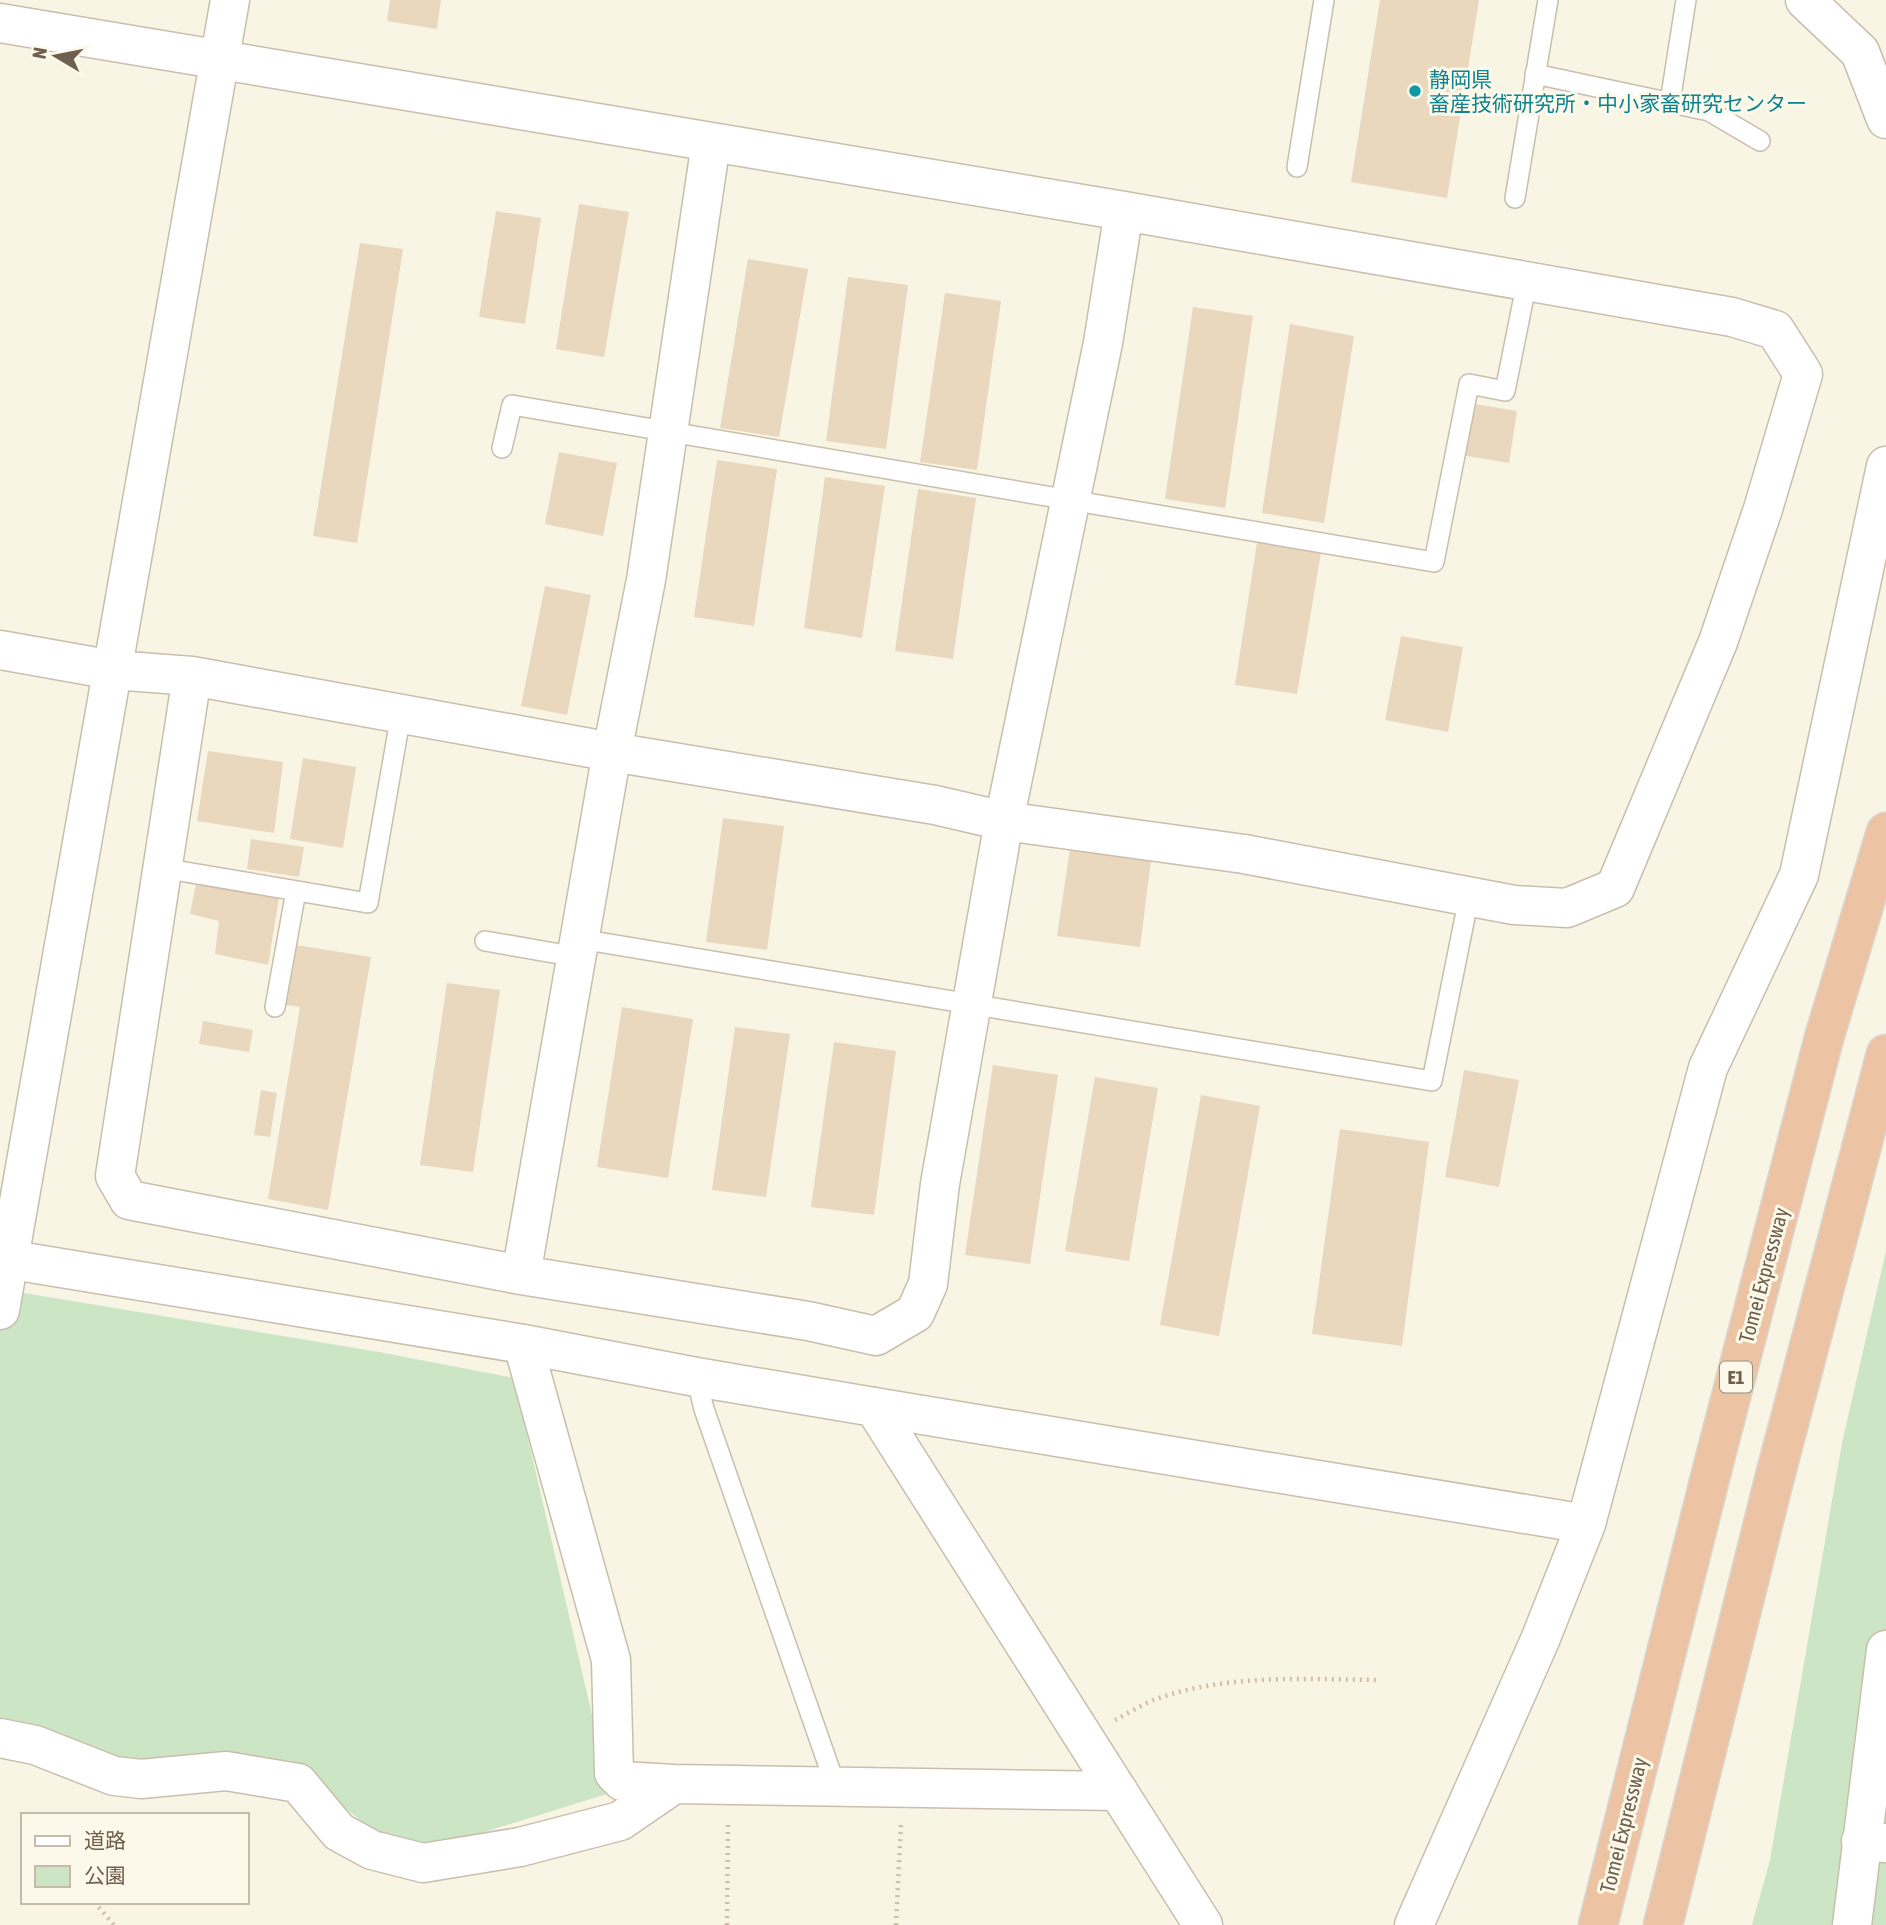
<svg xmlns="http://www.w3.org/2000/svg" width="1886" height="1925" font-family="'Asap Condensed','Noto Sans JP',sans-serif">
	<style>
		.green { fill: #cce5c5 }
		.building { fill: #e9d7be }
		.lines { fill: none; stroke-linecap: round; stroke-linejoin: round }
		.service-casing { stroke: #c9bead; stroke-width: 22 }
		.minor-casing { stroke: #c9bead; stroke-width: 41 }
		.tertiary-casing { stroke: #c9bead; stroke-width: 41 }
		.motorway-casing { stroke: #dad5d1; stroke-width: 41 }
		.path { stroke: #d0bda3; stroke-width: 4.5; stroke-dasharray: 2 5; stroke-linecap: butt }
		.service { stroke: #fff; stroke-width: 19 }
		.minor { stroke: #fff; stroke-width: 38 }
		.tertiary { stroke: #fff; stroke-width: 38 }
		.motorway { stroke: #ecc4a3; stroke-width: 38 }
		.culture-dot { fill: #0f9aa8; stroke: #fcf9ea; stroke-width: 2.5 }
		.labels { text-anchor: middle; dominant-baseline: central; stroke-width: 6; stroke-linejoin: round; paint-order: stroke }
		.shield { fill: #fcf9ea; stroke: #998d7c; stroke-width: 2 }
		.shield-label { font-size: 19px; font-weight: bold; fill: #6f5f4d }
		.culture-label { font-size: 21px; fill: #0d838f; stroke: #fcf9ea; text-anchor: start }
		.street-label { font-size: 21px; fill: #6f5f4d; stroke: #fcf9ea }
	</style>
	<rect width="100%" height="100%" fill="#f9f5e5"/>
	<path class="green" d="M 1886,1251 L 1886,1925 L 1752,1925 L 1770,1860 L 1842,1443 Z
		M 0,1289 L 379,1352 L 514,1378 L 610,1793 L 436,1847 L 377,1834 L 302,1773 L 227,1751 L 152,1762 L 84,1753 L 0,1735 Z"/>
	<path class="building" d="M 390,0 L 441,0 L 437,29 L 387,21 Z
		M 1380,0 L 1479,0 L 1447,198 L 1351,182 Z
		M 579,204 L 629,212 L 604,357 L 556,349 Z
		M 496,211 L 541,218 L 525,324 L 479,317 Z
		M 360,243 L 403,249 L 357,543 L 313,536 Z
		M 748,259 L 808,269 L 779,437 L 720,428 Z
		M 848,277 L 908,285 L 886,449 L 826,441 Z
		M 945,293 L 1001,301 L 977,470 L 920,462 Z
		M 1193,307 L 1253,316 L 1225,508 L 1165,499 Z
		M 1290,324 L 1354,336 L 1324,523 L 1262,513 Z
		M 1469,403 L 1517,411 L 1509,463 L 1461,455 Z
		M 559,452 L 617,463 L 603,536 L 545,524 Z
		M 717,460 L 777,469 L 754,626 L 694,617 Z
		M 825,477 L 885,486 L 862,638 L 804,628 Z
		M 918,489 L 976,498 L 953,659 L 895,651 Z
		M 1258,536 L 1322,547 L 1297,694 L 1235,685 Z
		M 545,586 L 591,595 L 567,715 L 521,706 Z
		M 1401,636 L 1463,647 L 1448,732 L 1385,720 Z
		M 208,751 L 283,762 L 274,833 L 197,821 Z
		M 303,758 L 356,767 L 343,848 L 290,839 Z
		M 723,818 L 784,826 L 767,950 L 706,942 Z
		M 251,839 L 304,847 L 299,877 L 247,869 Z
		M 1070,849 L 1151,860 L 1140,947 L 1057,936 Z
		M 196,884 L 279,898 L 268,965 L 215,954 L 219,921 L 190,914 Z
		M 296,945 L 371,957 L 328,1210 L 268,1199 L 300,1007 L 286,1005 Z
		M 447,983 L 500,990 L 473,1172 L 420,1165 Z
		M 622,1007 L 693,1019 L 668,1178 L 597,1167 Z
		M 203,1021 L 253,1030 L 249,1052 L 199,1044 Z
		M 735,1027 L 790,1034 L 766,1197 L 712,1190 Z
		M 834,1042 L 896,1051 L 874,1215 L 811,1207 Z
		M 993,1065 L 1058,1075 L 1030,1264 L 965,1255 Z
		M 1464,1070 L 1519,1080 L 1499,1187 L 1445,1177 Z
		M 1095,1077 L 1158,1088 L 1129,1261 L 1065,1251 Z
		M 261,1090 L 277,1093 L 270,1137 L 254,1135 Z
		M 1201,1095 L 1260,1106 L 1219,1336 L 1160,1325 Z
		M 1340,1129 L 1429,1142 L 1402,1346 L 1312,1334 Z"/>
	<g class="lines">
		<g class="service-casing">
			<path id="service" d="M 1535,74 L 1709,111 L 1760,141
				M 1670,102 L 1686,0
				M 1297,167 L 1324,0
				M 1515,198 L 1548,0
				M 502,448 L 512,405 L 1434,562 L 1469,384 L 1505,391 L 1527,281
				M 162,868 L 368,903 L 401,714
				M 580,939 L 1432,1081 L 1469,897
				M 485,941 L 577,957
				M 275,1007 L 296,891
				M 696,1377 L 704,1409 L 836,1787"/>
		</g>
		<g class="minor-casing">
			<path id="minor" d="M 1805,0 L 1860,52 L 1886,119
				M 0,23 L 1124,211 L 1732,317 L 1775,330 L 1803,374 L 1763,509 L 1718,642 L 1615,888 L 1567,908 L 1514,905 L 1244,854 L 1004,821 L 935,805 L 612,752 L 192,676 L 113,670 L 0,650
				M 192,676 L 115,1176 L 129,1200 L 521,1275 L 808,1321 L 876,1336 L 915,1313 L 928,1284 L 940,1184 L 1004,821 L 1103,343 L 1124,211
				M 521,1275 L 612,752 L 646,580 L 711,143
				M 0,1310 L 230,0
				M 523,1344 L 611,1660 L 614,1773 L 622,1781 L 674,1784
				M 874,1407 L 1586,1524
				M 0,1738 L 35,1745 L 114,1776 L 141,1779 L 226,1771 L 298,1783 L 339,1832 L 372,1850 L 423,1863 L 520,1847 L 620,1821 L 674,1784 L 1118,1791
				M 1861,1841 L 1886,1843
				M 1414,1925 L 1540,1640 L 1586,1524 L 1708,1068 L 1799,875 L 1886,466"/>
		</g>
		<g class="tertiary-casing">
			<path id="tertiary" d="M 0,1258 L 523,1344 L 696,1377 L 874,1407 L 1203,1925
				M 1852,1925 L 1886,1650"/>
		</g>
		<g class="motorway-casing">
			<path id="motorway" d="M 1598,1925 L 1713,1466 L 1824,1038 L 1886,832
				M 1663,1925 L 1774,1480 L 1886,1054"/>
		</g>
		<path class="path" d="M 1115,1720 C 1129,1713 1144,1703 1159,1698 C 1230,1674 1304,1679 1378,1680
			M 94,1902 L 114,1925
			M 727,1925 L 728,1821
			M 896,1925 L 901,1824"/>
		<use href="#service" class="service"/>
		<use href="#minor" class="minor"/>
		<use href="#tertiary" class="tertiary"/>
		<use href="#motorway" class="motorway"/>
	</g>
	<circle class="culture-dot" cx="1415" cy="91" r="7"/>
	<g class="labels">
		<rect class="shield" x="1720" y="1361.5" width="32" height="31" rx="5"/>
		<g class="shield-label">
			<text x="1736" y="1377">E1</text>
		</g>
		<g class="culture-label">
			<text x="1429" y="79">静岡県<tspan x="1429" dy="24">畜産技術研究所・中小家畜研究センター</tspan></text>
		</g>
		<g class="street-label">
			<text transform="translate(1763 1275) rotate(-75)">Tomei Expressway</text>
			<text transform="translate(1623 1825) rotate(-76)">Tomei Expressway</text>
		</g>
	</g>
	<rect x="21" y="1813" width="228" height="91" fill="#fcf9ea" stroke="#c4bbab" stroke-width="2"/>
	<rect x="35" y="1836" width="35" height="10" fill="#ffffff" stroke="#c4bbab" stroke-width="2"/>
	<text x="84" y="1848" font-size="21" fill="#6f5f4d">道路</text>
	<rect x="35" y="1866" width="35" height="21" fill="#cce5c5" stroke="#c4bbab" stroke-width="2"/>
	<text x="84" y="1883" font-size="21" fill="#6f5f4d">公園</text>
	<g transform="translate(56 56) rotate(280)" stroke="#fcf9ea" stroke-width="5" paint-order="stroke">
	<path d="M0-5L12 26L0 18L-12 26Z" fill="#6f5f4d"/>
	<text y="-10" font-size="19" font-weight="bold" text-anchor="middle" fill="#6f5f4d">N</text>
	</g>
</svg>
